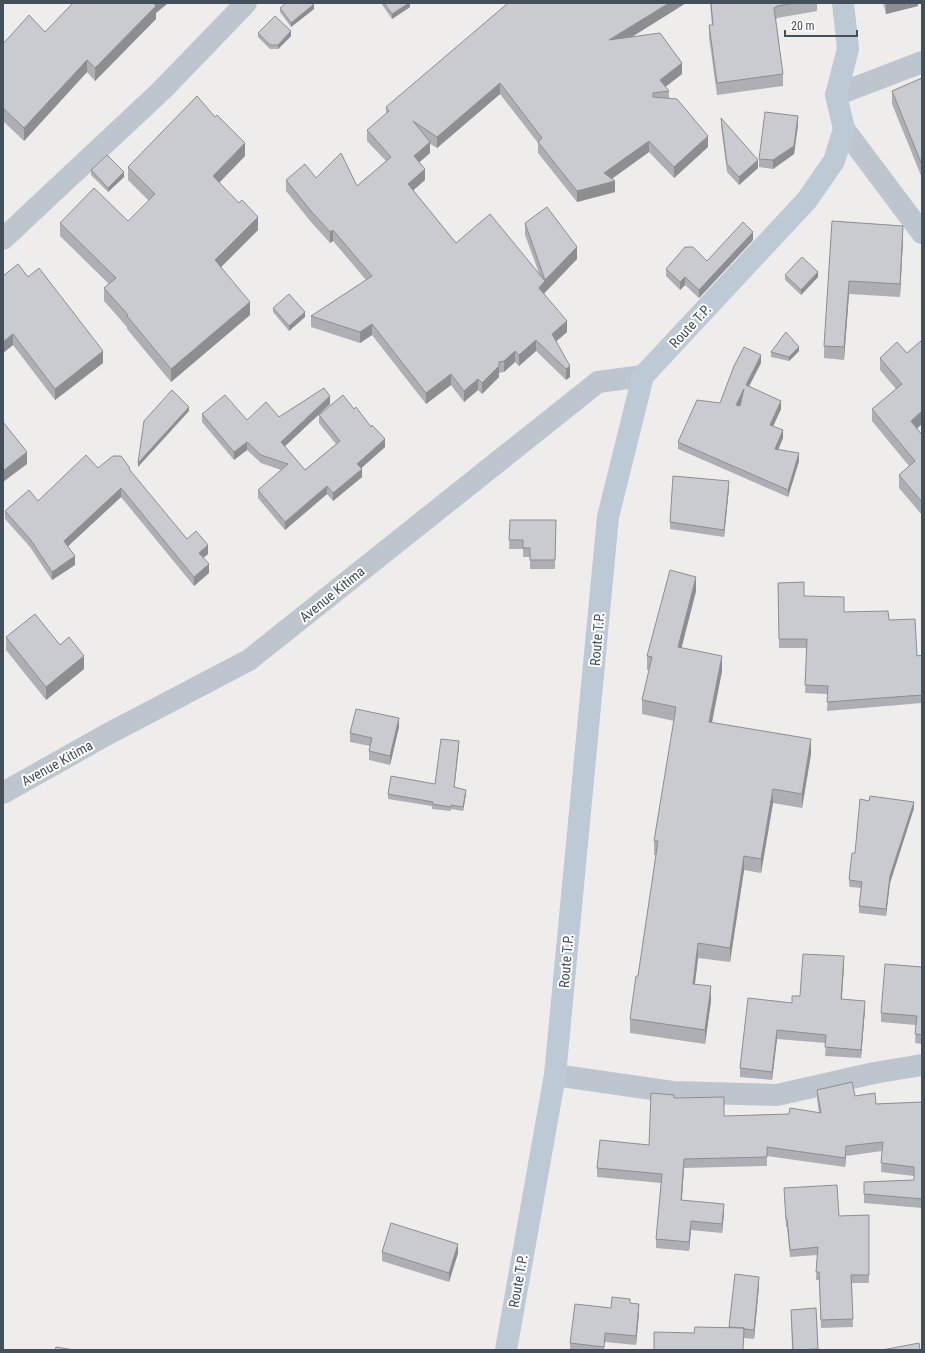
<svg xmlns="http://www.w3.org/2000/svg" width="925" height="1353" font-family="'Roboto Condensed',sans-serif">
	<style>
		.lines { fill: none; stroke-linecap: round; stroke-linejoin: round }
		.street { stroke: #bdc6cf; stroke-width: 22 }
		.secondary { stroke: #bec9d6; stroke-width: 22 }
		.wall { fill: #adafb4 }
		.shaded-wall { fill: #8d8e92 }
		.building { fill: #c9cbd1; stroke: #8d8e92; fill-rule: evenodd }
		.labels { text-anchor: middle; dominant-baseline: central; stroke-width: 4; stroke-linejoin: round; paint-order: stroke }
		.street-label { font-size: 14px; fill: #454f59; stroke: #fff }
	</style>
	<rect width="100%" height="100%" fill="#efecec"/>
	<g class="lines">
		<path class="street" d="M 836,95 L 922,62
			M 844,129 L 922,233
			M 3,239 L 162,90 L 246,3
			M 3,793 L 106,735 L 249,660 L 598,382 L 643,376
			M 555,1075 L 673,1092 L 777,1095 L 874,1073 L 922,1065"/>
		<path class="secondary" d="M 506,1350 L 555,1075 L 608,517 L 643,376 L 807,200 L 834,161 L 844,129 L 836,95 L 848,49 L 843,3"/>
	</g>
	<path class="wall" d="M 73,3 L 168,3 L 156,13 L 156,19 L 95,81 L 87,72 L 24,141 L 3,121 L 3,44 L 45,32 Z
		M 381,3 L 410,3 L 410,7 L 392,19 Z
		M 686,3 L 632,37 L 682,74 L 665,87 L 669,91 L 669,99 L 708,147 L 674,178 L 649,152 L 612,179 L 615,192 L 577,202 L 538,153 L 538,143 L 500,94 L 437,148 L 430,144 L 430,153 L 419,162 L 425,180 L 413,190 L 456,243 L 539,273 L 525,235 L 525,223 L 577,259 L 544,294 L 567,332 L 556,341 L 570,377 L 566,380 L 536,351 L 519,366 L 515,362 L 504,372 L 499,373 L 499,377 L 482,394 L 478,390 L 464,402 L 451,385 L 426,404 L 372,335 L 360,343 L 311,327 L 311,316 L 366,280 L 333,241 L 330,243 L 311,222 L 286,191 L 286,180 L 316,178 L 357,186 L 386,161 L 367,141 L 367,130 L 386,114 L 386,107 Z
		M 710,3 L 817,3 L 817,11 L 777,18 L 777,19 L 776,19 L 783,74 L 783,86 L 717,95 L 709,37 L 709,25 L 712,25 Z
		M 883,3 L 918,3 L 918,6 L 886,14 Z
		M 280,8 L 314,9 L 291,27 L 280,12 Z
		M 258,33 L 291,36 L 278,49 L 270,49 L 258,37 Z
		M 922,78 L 922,178 L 892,104 L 892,91 Z
		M 721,118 L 758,168 L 739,185 L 727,172 L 721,126 Z
		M 798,125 L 794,154 L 773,169 L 759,167 L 759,159 Z
		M 245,156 L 219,183 L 258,230 L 221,267 L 250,315 L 171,382 L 127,329 L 127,327 L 104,301 L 104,288 L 109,284 L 60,236 L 60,223 L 128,221 L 149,201 L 128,180 L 128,167 Z
		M 91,170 L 124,177 L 108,192 L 91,175 Z
		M 832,221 L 903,239 L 900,297 L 849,294 L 844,360 L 824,358 L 824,346 Z
		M 753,240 L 699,298 L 685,285 L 680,290 L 666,276 L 666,269 L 707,261 Z
		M 785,275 L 818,277 L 801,295 L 785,280 Z
		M 3,276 L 28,277 L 103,363 L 55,400 L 13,345 L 3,353 Z
		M 273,308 L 305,317 L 289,331 L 273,312 Z
		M 922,340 L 922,424 L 917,428 L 922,435 L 922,515 L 899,488 L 899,475 L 909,466 L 872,421 L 872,409 L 896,389 L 880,370 L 880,358 L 907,353 Z
		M 799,351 L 789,361 L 771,357 L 771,352 Z
		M 761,363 L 749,386 L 781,409 L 773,426 L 783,438 L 778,450 L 799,461 L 788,497 L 678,449 L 678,442 L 720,403 Z
		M 330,404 L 285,446 L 305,470 L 336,444 L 319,423 L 319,415 L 385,447 L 361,468 L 362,477 L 333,501 L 327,494 L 285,530 L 258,498 L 258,490 L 281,470 L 261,463 L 247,450 L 234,460 L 202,422 L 202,414 L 247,420 L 279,417 Z
		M 98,468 L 130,471 L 187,539 L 208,554 L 203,558 L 209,573 L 194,586 L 121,497 L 68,546 L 75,565 L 52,580 L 30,547 L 5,519 L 5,511 L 38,501 Z
		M 729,488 L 724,537 L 670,529 L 670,522 Z
		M 510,520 L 556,520 L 555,569 L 530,569 L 530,557 L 523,557 L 523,549 L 509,549 Z
		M 778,583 L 804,596 L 844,612 L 889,620 L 917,656 L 922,655 L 922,703 L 827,711 L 828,694 L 805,693 L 807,648 L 779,648 Z
		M 696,591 L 681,648 L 722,671 L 712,723 L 811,754 L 802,808 L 773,803 L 761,873 L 744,870 L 730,962 L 698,958 L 695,984 L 711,1001 L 705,1044 L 630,1033 L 630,1019 L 638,976 L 656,855 L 654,855 L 654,841 L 674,721 L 642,714 L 642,700 L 649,670 L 647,670 L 647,656 Z
		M 6,637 L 60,645 L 84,669 L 46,700 L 6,650 Z
		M 399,727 L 390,765 L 369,760 L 369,751 L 370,746 L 350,742 L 350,733 Z
		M 459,746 L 454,787 L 466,794 L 463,811 L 451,809 L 451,811 L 432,809 L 432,806 L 388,799 L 388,794 L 435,784 Z
		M 914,808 L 890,883 L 886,916 L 859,913 L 859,906 L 861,888 L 850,887 L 849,885 L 849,879 L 855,853 Z
		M 844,965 L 842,999 L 865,1009 L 861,1058 L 825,1056 L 826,1043 L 777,1039 L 772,1080 L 740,1077 L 740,1068 L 800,996 Z
		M 922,967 L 922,1044 L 915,1043 L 916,1025 L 881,1022 L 881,1013 Z
		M 817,1090 L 855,1096 L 876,1104 L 922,1102 L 922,1208 L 864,1203 L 864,1182 L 914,1180 L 914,1176 L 881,1172 L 882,1151 L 846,1156 L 845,1167 L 767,1156 L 767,1166 L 684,1168 L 682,1200 L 724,1213 L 722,1233 L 691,1230 L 689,1251 L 656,1248 L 656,1239 L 661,1183 L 597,1177 L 597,1168 L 649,1145 L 674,1098 L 724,1116 L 819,1113 L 817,1099 Z
		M 784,1188 L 839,1216 L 869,1215 L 869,1283 L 852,1283 L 853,1327 L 821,1328 L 819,1280 L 816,1280 L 817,1255 L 790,1257 L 787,1227 L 786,1227 Z
		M 382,1252 L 458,1253 L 449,1282 L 382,1261 Z
		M 735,1274 L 759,1286 L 754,1339 L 694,1333 L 729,1328 Z
		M 630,1303 L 639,1313 L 636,1345 L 605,1342 L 604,1350 L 570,1350 L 570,1343 L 611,1308 Z
		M 816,1308 L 818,1350 L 792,1350 L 791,1310 Z"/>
	<path class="shaded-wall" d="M 153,3 L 168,3 L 156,13 L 156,19 L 95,81 L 95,68 Z
		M 409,3 L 410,3 L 410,7 L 392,19 L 392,14 Z
		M 669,3 L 686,3 L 609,51 L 609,40 Z
		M 888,3 L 918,3 L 918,6 L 886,14 L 886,4 Z
		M 314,4 L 314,9 L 291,27 L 291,23 Z
		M 291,31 L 291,36 L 278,49 L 278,45 Z
		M 87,60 L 87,72 L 24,141 L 24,128 Z
		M 682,63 L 682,74 L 660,91 L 660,80 Z
		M 500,83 L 500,94 L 437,148 L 437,137 Z
		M 798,116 L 798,125 L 794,154 L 773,169 L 773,160 Z
		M 708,136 L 708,147 L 674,178 L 674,167 Z
		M 649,141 L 649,152 L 604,184 L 604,173 Z
		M 430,142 L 430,153 L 414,167 L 414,156 Z
		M 245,143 L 245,156 L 213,189 L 213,176 Z
		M 758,160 L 758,168 L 739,185 L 739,177 Z
		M 425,169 L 425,180 L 408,195 L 408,184 Z
		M 124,172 L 124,177 L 108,192 L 108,188 Z
		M 615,181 L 615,192 L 577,202 L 577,191 Z
		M 258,217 L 258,230 L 215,273 L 215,260 Z
		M 903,226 L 903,239 L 900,297 L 900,284 Z
		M 333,230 L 333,241 L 330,243 L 330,232 Z
		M 753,232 L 753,240 L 699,298 L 699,290 Z
		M 577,247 L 577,259 L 545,292 L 545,280 Z
		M 818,272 L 818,277 L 801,295 L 801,290 Z
		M 685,277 L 685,285 L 680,290 L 680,282 Z
		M 545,281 L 545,292 L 539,299 L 539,288 Z
		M 849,281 L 849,294 L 844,360 L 844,347 Z
		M 250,302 L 250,315 L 171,382 L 171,369 Z
		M 305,312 L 305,317 L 289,331 L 289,326 Z
		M 567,321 L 567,332 L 552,345 L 552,334 Z
		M 372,324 L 372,335 L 360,343 L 360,332 Z
		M 13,334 L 13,345 L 3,353 L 3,342 Z
		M 536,340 L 536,351 L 519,366 L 519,355 Z
		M 799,347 L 799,351 L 789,361 L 789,357 Z
		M 103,351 L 103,363 L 55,400 L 55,389 Z
		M 515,351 L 515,362 L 504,372 L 504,361 Z
		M 761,355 L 761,363 L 746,392 L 746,385 Z
		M 499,362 L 499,377 L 482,394 L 482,383 Z
		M 570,366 L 570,377 L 566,380 L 566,369 Z
		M 451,374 L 451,385 L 426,404 L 426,393 Z
		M 478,379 L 478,390 L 464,402 L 464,391 Z
		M 744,389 L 744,397 L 736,413 L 736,405 Z
		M 330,396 L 330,404 L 281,450 L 281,442 Z
		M 781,401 L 781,409 L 770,433 L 770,425 Z
		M 189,407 L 189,411 L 138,467 L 138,463 Z
		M 922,411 L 922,424 L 911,434 L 911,421 Z
		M 783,430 L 783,438 L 775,457 L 775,449 Z
		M 385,439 L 385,447 L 357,472 L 357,464 Z
		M 247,442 L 247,450 L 234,460 L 234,452 Z
		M 27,452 L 27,464 L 3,482 L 3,471 Z
		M 799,453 L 799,461 L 788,497 L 788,490 Z
		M 362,469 L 362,477 L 333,501 L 333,493 Z
		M 729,481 L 729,488 L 724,537 L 724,530 Z
		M 327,486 L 327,494 L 285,530 L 285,522 Z
		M 121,488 L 121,497 L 64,550 L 64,541 Z
		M 208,545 L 208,554 L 199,561 L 199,553 Z
		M 75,556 L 75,565 L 52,580 L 52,572 Z
		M 209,564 L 209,573 L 194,586 L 194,577 Z
		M 696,577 L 696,591 L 678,662 L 678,647 Z
		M 84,656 L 84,669 L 46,700 L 46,687 Z
		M 722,656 L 722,671 L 709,736 L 709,722 Z
		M 399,718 L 399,727 L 390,765 L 390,756 Z
		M 811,739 L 811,754 L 802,808 L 802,794 Z
		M 459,741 L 459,746 L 454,792 L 454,787 Z
		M 773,789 L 773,803 L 761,873 L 761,859 Z
		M 466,790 L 466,794 L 463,811 L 463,807 Z
		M 914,802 L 914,808 L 890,883 L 886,916 L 886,909 L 890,876 Z
		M 744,856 L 744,870 L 730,962 L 730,948 Z
		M 698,943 L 698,958 L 693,998 L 693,984 Z
		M 844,956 L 844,965 L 841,1008 L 841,999 Z
		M 711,986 L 711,1001 L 705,1044 L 705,1030 Z
		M 865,1001 L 865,1009 L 861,1058 L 861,1050 Z
		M 777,1030 L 777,1039 L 772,1080 L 772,1072 Z
		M 846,1146 L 846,1156 L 845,1167 L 845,1158 Z
		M 684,1159 L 684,1168 L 681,1209 L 681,1200 Z
		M 724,1204 L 724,1213 L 722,1233 L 722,1224 Z
		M 691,1221 L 691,1230 L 689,1251 L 689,1242 Z
		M 458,1244 L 458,1253 L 449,1282 L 449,1273 Z
		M 759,1277 L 759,1286 L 754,1339 L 754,1330 Z
		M 639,1304 L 639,1313 L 636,1345 L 636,1336 Z"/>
	<path class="building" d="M 73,3 L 153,3 L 156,6 L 95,68 L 87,60 L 24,128 L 3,108 L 3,44 L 29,15 L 45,32 Z
		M 286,3 L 313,3 L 314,4 L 291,23 L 280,8 Z
		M 384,3 L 409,3 L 392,14 Z
		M 508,3 L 669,3 L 609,40 L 660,33 L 682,63 L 660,80 L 669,91 L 653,93 L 653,97 L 677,99 L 708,136 L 674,167 L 649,141 L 604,173 L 615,181 L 577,191 L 538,142 L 542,138 L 500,83 L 437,137 L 413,121 L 430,142 L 414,156 L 425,169 L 408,184 L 456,243 L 490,214 L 545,281 L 539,288 L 567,321 L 552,334 L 570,366 L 566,369 L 536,340 L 519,355 L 515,351 L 504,361 L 499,362 L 499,366 L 482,383 L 478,379 L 464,391 L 451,374 L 426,393 L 372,324 L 360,332 L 311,316 L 372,276 L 333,230 L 330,232 L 311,211 L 286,180 L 305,164 L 316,178 L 341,153 L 357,186 L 391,157 L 367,130 L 389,111 L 386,107 Z
		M 711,3 L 795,3 L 777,6 L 777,7 L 774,8 L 783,74 L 717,83 L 709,25 L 713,25 Z
		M 275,16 L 291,31 L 278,45 L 270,45 L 258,33 Z
		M 922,78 L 922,165 L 892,91 Z
		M 197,96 L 215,117 L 217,115 L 245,143 L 213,176 L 239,203 L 242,200 L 258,217 L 215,260 L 250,302 L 171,369 L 127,316 L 128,315 L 104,288 L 116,278 L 60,223 L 94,188 L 128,221 L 155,194 L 128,167 Z
		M 765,112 L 798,116 L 794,146 L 773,160 L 759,159 Z
		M 721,118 L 758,160 L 739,177 L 727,164 Z
		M 107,155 L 124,172 L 108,188 L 91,170 Z
		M 547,207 L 577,247 L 545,280 L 525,223 Z
		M 832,221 L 903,226 L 900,284 L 849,281 L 844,347 L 824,346 Z
		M 743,222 L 753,232 L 699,290 L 685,277 L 680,282 L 666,269 L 685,247 L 693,247 L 707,261 Z
		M 802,257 L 818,272 L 801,290 L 785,275 Z
		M 18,264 L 28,277 L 39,268 L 103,351 L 55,389 L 13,334 L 3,342 L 3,276 Z
		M 289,294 L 305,312 L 289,326 L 273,308 Z
		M 786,332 L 799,347 L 789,357 L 771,352 Z
		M 922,340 L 922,411 L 911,421 L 922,435 L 922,502 L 899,475 L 915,461 L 872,409 L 902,384 L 880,358 L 897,342 L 907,353 Z
		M 744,347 L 761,355 L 746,385 L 781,401 L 770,425 L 783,430 L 775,449 L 799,453 L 788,490 L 678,442 L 697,400 L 720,403 L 734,366 ZM 744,389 L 740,406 L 736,405 Z
		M 324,388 L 330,396 L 281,442 L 305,470 L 340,441 L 319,415 L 343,395 L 354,409 L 356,407 L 371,427 L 372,425 L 385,439 L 357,464 L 362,469 L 333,493 L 327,486 L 285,522 L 258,490 L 288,464 L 261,455 L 247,442 L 234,452 L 202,414 L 225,395 L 247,420 L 266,402 L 279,417 Z
		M 172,390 L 189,407 L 138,463 L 144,421 Z
		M 3,422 L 27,452 L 3,471 Z
		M 86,455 L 98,468 L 113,456 L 121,456 L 130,468 L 129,469 L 187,539 L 196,531 L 208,545 L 199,553 L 209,564 L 194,577 L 121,488 L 64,541 L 75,556 L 52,572 L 30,539 L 5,511 L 29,490 L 38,501 Z
		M 673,476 L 729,481 L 724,530 L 670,522 Z
		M 510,520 L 556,520 L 555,560 L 530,560 L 530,548 L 523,548 L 523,540 L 509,540 Z
		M 670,570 L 696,577 L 678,647 L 722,656 L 709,722 L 811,739 L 802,794 L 773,789 L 761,859 L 744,856 L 730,948 L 698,943 L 693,984 L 711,986 L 705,1030 L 630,1019 L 636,976 L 638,976 L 658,841 L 654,841 L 676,707 L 642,700 L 652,657 L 647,656 Z
		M 804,582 L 804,596 L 844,597 L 844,612 L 888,611 L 889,620 L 915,619 L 917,656 L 922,655 L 922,695 L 827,702 L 828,686 L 805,685 L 807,639 L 779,639 L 778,583 Z
		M 35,614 L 60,645 L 69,637 L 84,656 L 46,687 L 6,637 Z
		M 356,709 L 399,718 L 390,756 L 369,751 L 372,738 L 350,733 Z
		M 441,739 L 459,741 L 454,787 L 466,790 L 463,807 L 451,805 L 451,807 L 432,804 L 433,802 L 388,794 L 391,776 L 435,784 Z
		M 870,796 L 914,802 L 890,876 L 886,909 L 859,906 L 862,882 L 850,880 L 849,879 L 852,853 L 855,853 L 860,799 L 869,801 Z
		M 803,954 L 844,956 L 841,999 L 865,1001 L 861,1050 L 825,1047 L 826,1035 L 777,1030 L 772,1072 L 740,1068 L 748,998 L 792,1003 L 792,996 L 800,996 Z
		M 885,964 L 922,967 L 922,1035 L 915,1034 L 917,1016 L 881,1013 Z
		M 852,1082 L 855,1096 L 875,1093 L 876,1104 L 922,1102 L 922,1199 L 864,1194 L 864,1182 L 914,1180 L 914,1167 L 881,1163 L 883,1142 L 846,1146 L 845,1158 L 767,1147 L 767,1157 L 684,1159 L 681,1200 L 724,1204 L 722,1224 L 691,1221 L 689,1242 L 656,1239 L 662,1174 L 597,1168 L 600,1140 L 649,1145 L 651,1093 L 674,1095 L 674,1098 L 724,1097 L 724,1116 L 789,1114 L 790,1108 L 821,1113 L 817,1090 Z
		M 837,1185 L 839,1216 L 869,1215 L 869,1275 L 851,1275 L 853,1319 L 821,1320 L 819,1272 L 816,1272 L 818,1247 L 790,1250 L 787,1219 L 786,1219 L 784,1188 Z
		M 391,1223 L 458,1244 L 449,1273 L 382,1252 Z
		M 735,1274 L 759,1277 L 754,1330 L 744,1329 L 744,1328 L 729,1327 Z
		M 612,1297 L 630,1299 L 630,1303 L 639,1304 L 636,1336 L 605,1333 L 604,1347 L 570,1343 L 575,1304 L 611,1308 Z
		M 816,1308 L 818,1349 L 793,1350 L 791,1310 Z
		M 695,1327 L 744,1328 L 743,1350 L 654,1350 L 654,1332 L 694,1333 Z
		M 919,1343 L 920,1350 L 882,1350 Z
		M 56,1347 L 74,1350 L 55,1350 Z"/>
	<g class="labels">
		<g class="street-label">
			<text transform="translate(690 326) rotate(-47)">Route T.P.</text>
			<text transform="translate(332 594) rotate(-39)">Avenue Kitima</text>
			<text transform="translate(597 639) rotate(-85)">Route T.P.</text>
			<text transform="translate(57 763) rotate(-29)">Avenue Kitima</text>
			<text transform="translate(566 961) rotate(-85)">Route T.P.</text>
			<text transform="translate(518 1281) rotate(-80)">Route T.P.</text>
		</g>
	</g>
	<rect width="925" height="1353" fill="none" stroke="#454f59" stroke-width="8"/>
	<path d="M785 30v6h72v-6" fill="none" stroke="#454f59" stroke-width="2"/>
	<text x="791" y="30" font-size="12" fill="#454f59" stroke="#ffffff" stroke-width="3" paint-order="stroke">20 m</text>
</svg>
